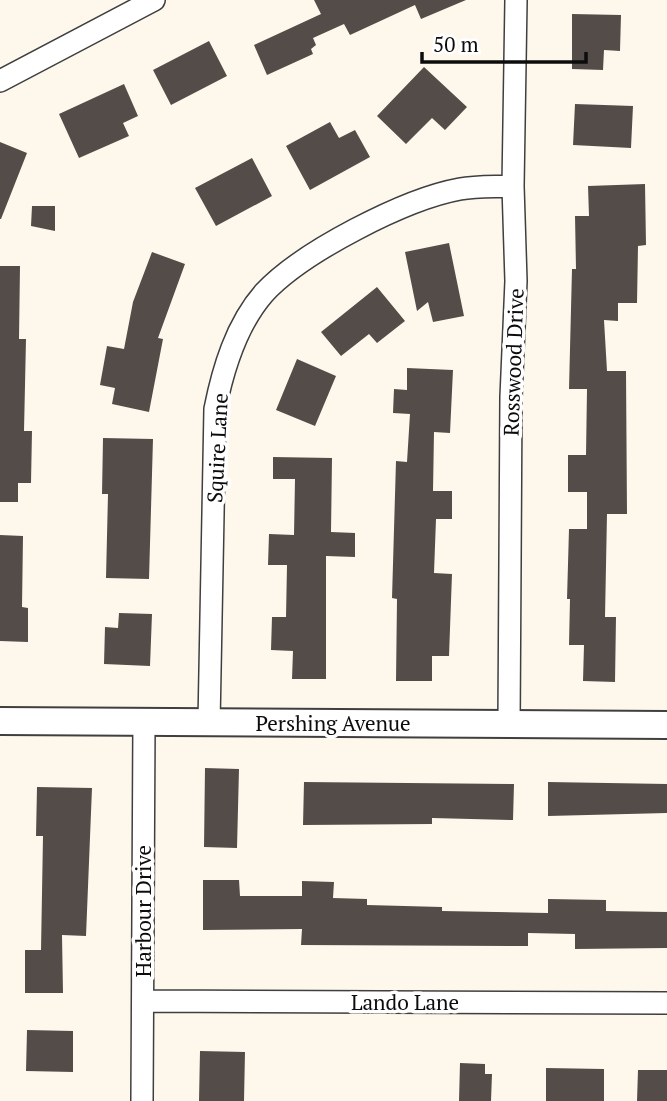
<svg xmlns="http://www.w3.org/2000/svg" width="667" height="1101" font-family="'PT Serif',serif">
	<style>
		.building { fill: #544c49 }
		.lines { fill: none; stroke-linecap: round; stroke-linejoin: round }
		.minor-casing { stroke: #3f3f3f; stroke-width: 24 }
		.tertiary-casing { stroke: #3f3f3f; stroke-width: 30 }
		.minor { stroke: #fff; stroke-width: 21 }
		.tertiary { stroke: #fff; stroke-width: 26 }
		.labels { text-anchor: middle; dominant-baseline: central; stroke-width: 7; stroke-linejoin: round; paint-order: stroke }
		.street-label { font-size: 21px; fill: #0c0c0c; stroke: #fff }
	</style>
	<rect width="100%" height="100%" fill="#fef8ec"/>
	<path class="building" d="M 314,0 L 466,0 L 421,19 L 415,5 L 350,35 L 344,24 L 313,38 L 316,45 L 311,49 L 313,54 L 267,75 L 254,45 L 321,14 Z
		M 572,14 L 621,15 L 620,51 L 604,50 L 603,70 L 572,69 Z
		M 209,41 L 227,76 L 171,105 L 153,70 Z
		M 424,67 L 467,107 L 445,130 L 432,118 L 406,144 L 377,116 Z
		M 124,84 L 138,116 L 123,123 L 129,136 L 79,158 L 59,114 Z
		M 575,104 L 633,106 L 631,148 L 573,145 Z
		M 330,122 L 339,138 L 355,130 L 370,157 L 310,190 L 286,146 Z
		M 0,142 L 27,153 L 1,219 L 0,219 Z
		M 252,158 L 272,196 L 216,226 L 195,188 Z
		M 645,184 L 646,245 L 638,246 L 637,303 L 618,303 L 618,321 L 604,320 L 607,371 L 626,371 L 627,514 L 607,514 L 605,617 L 616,617 L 615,682 L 583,681 L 584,645 L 569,645 L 570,599 L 567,599 L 569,529 L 587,529 L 587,492 L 568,492 L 568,455 L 586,455 L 587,389 L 569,389 L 572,269 L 576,269 L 575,216 L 589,216 L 588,186 Z
		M 32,206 L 55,206 L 55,231 L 31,226 Z
		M 449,243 L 464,316 L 433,322 L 428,302 L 417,311 L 405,252 Z
		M 152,252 L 185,264 L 158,338 L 163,339 L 149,412 L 112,404 L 115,388 L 100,385 L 107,346 L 124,349 L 133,302 Z
		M 0,266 L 20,266 L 19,339 L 26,339 L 24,431 L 32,431 L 31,483 L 18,483 L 18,502 L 0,502 Z
		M 377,287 L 405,321 L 377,343 L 369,334 L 341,356 L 321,332 Z
		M 297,359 L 336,376 L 315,426 L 276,410 Z
		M 407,368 L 453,370 L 450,433 L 434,432 L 433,491 L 452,491 L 452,519 L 436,519 L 434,573 L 452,574 L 449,656 L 432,656 L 432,681 L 396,681 L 397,599 L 392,598 L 396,461 L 407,462 L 410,414 L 393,413 L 394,389 L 407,390 Z
		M 103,438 L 153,439 L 149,579 L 106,578 L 108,494 L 102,494 Z
		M 273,457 L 332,458 L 331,532 L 355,533 L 355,557 L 326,556 L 326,679 L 292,679 L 293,651 L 271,650 L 272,617 L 286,617 L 287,565 L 268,565 L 269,534 L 294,535 L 295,479 L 273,479 Z
		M 0,535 L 23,536 L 22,607 L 28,608 L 28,642 L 0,641 Z
		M 119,613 L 152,614 L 150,666 L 104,664 L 105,627 L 118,628 Z
		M 205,768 L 239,769 L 237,848 L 204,847 Z
		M 304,782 L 514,784 L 513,820 L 432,818 L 432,824 L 303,825 Z
		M 548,782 L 667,784 L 667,813 L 548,816 Z
		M 37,787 L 92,788 L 86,936 L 62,935 L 63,993 L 25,993 L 25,950 L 41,950 L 43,836 L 36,836 Z
		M 203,880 L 239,880 L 240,896 L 302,896 L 302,881 L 334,882 L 333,898 L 367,899 L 367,905 L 442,907 L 442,911 L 548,913 L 548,899 L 606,900 L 606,911 L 667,912 L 667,948 L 575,949 L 575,934 L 528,933 L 528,946 L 301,945 L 302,929 L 203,930 Z
		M 27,1030 L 73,1031 L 73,1072 L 26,1071 Z
		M 200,1051 L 245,1052 L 244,1101 L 199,1101 Z
		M 460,1063 L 485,1064 L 485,1074 L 492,1074 L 491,1101 L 459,1101 Z
		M 546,1068 L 604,1069 L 604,1101 L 546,1101 Z
		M 638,1070 L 667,1070 L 667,1101 L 637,1101 Z"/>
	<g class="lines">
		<g class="minor-casing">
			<path id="minor" d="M 0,81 L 154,0
				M 209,723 L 215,409 C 223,369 236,325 264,293 C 302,252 405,199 460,189 C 477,186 496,187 513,186
				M 509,724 L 511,397 L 516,281 L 513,186 L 516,0
				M 143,1001 L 667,1003
				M 142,1101 L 144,722"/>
		</g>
		<g class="tertiary-casing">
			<path id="tertiary" d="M 0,721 L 667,725"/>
		</g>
		<use href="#minor" class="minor"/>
		<use href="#tertiary" class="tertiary"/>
	</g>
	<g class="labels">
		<g class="street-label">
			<text transform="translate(513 362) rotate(-88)">Rosswood Drive</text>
			<text transform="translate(217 448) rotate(-87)">Squire Lane</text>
			<text x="333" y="723">Pershing Avenue</text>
			<text transform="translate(143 911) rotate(-90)">Harbour Drive</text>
			<text x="405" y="1002">Lando Lane</text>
		</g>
	</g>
	<path d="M422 52v10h164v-10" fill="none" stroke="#0c0c0c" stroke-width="3.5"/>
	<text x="433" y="52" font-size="21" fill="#0c0c0c" stroke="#ffffff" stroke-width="5" paint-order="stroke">50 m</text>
</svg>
